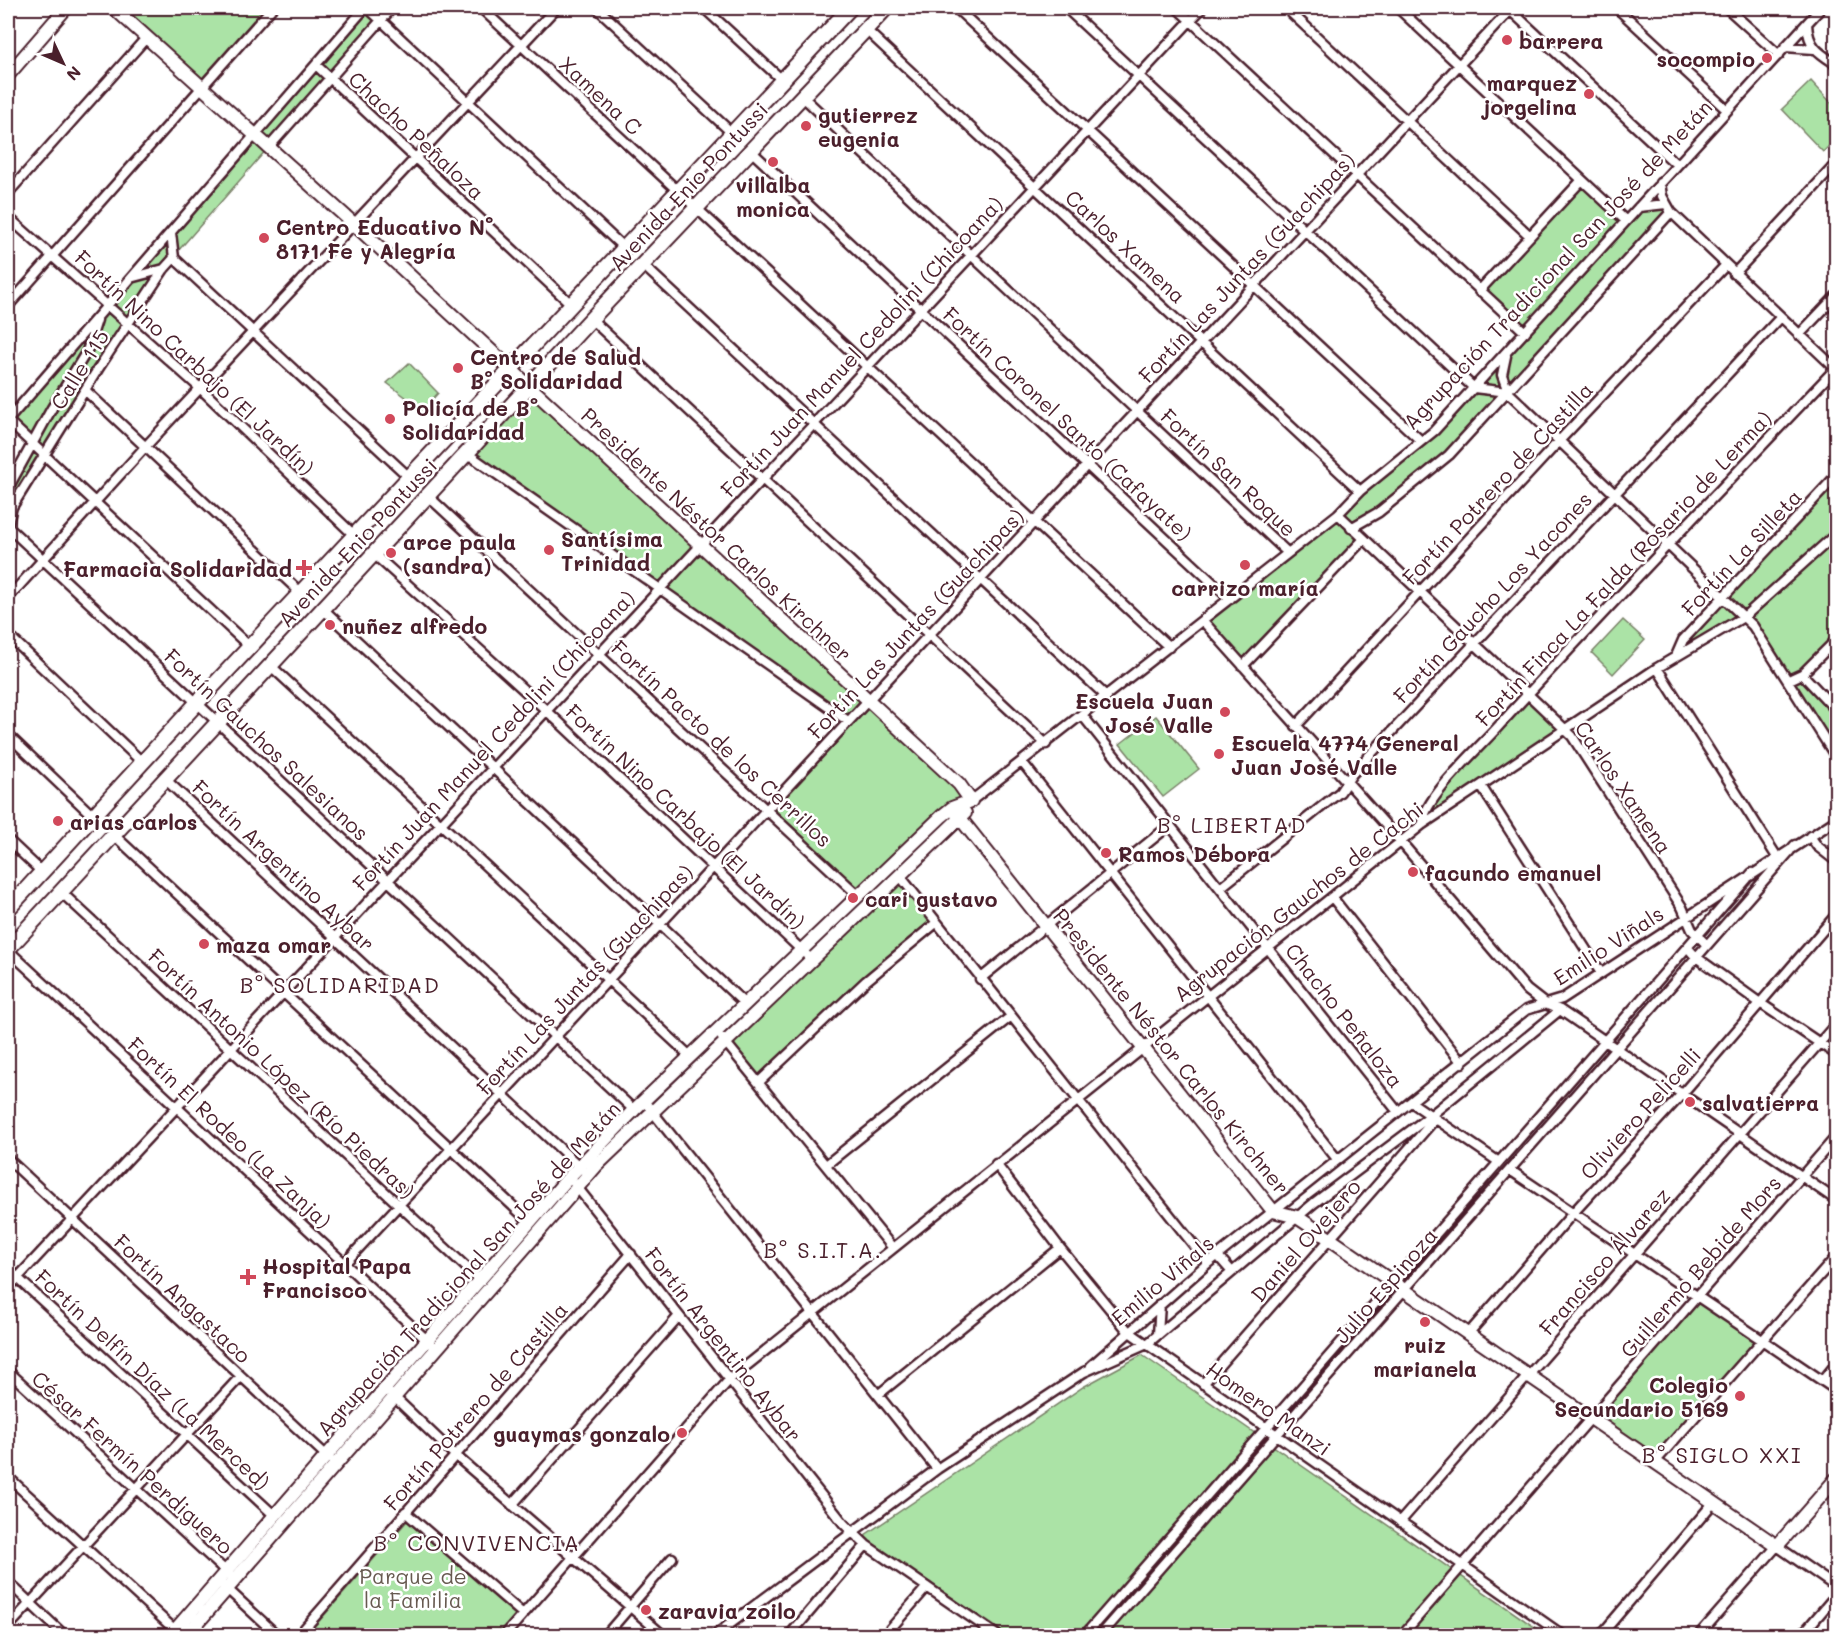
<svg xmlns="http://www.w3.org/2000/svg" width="1844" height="1643" font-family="Mali,sans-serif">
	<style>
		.green { fill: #abe3a6; stroke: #7a8168; stroke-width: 1.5 }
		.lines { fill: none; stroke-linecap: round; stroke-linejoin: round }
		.street-casing { stroke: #4a1f2b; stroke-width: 13 }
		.secondary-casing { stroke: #4a1f2b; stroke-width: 16 }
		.primary-casing { stroke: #4a1f2b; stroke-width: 18 }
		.street { stroke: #fff; stroke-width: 8 }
		.secondary { stroke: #fff; stroke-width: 12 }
		.primary { stroke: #fff; stroke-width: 14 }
		.poi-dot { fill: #d1495b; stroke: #fff; stroke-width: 2 }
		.labels { text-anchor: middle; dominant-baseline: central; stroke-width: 5; stroke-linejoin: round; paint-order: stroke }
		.poi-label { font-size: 21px; font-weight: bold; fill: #4a1f2b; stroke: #fff; text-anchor: start }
		.street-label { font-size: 21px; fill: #4a1f2b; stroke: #fff }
		.park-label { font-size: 21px; fill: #675a50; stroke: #fff }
		.neighbourhood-label { font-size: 22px; letter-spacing: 1.5px; fill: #4a1f2b; stroke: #fff }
	</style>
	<rect width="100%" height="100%" fill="#fff"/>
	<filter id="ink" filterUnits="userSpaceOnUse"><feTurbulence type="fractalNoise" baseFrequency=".0167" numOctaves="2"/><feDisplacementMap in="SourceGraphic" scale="12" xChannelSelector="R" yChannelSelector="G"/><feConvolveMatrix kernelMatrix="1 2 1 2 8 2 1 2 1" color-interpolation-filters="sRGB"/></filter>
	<g filter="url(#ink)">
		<path class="green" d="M 116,8 L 269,8 L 202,85 Z
			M 367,8 L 391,8 L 268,145 L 257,135 Z
			M 1811,81 L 1836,108 L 1836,139 L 1823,152 L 1782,109 Z
			M 255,139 L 267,149 L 164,267 L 8,522 L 8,489 L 33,443 L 8,421 Z
			M 1581,184 L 1623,222 L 1525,329 L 1482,291 Z
			M 1666,204 L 1671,212 L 1449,455 L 1352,528 L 1363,540 L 1243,666 L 1203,621 L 1434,431 L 1638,207 Z
			M 409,363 L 438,393 L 423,410 L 387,383 Z
			M 529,391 L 695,545 L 658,585 L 471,455 Z
			M 1836,476 L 1836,640 L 1802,674 L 1836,711 L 1836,757 L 1745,617 L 1676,656 L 1683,640 Z
			M 701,549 L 862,699 L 847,717 L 664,589 Z
			M 1623,620 L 1645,640 L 1613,674 L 1592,653 Z
			M 1527,695 L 1565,728 L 1423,824 L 1426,809 Z
			M 867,700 L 959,784 L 965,799 L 858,895 L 766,810 Z
			M 1156,716 L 1199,769 L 1163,797 L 1120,744 Z
			M 900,876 L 936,923 L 759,1082 L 726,1042 Z
			M 1699,1301 L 1756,1342 L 1656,1458 L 1596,1416 Z
			M 1142,1355 L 1546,1635 L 1008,1635 L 862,1537 L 1083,1387 Z
			M 408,1520 L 518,1616 L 501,1635 L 306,1636 Z"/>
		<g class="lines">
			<g class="street-casing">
				<path id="street" d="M 368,8 L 624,248
					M 481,8 L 1169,647
					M 597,8 L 732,133
					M 704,8 L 782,80
					M 956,8 L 1421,441
					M 1066,8 L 1474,388 L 1508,392
					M 1177,8 L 1525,332
					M 1286,8 L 1530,236
					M 1398,8 L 1626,221
					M 1508,8 L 1677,165
					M 1617,8 L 1727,110
					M 1727,8 L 1779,55
					M 1807,24 C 1808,47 1819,53 1836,64
					M 865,29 L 1360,491
					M 1785,47 L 1814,49
					M 316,65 L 571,304
					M 802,96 L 1288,553
					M 269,147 L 392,8
					M 750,150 L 1230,599
					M 1660,183 L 1662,196 L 1671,212 L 1836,369
					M 8,193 L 147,37
					M 1639,207 L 1666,204
					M 8,217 L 200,388 L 355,536
					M 174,258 L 410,478
					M 643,265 L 1107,697
					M 1734,274 L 1836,164
					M 134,277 L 164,269
					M 1479,291 L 1581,181
					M 8,306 L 272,8
					M 591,319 L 1046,744
					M 1799,335 L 1836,296
					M 1506,356 L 1502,375 L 1508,392 L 1753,626 L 1836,757
					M 86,391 L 301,593
					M 8,420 L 365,8
					M 8,421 L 250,647
					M 468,454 L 848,721
					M 8,488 L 52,408 L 87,351 L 97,320
					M 429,497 L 858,895
					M 1338,514 L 1572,736 L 1682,907 L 1692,930 L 1707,945
					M 8,523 L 12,507 L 98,369 L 164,269 L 174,258 L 171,233
					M 8,527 L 634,1110
					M 1351,528 L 1379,512 L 1449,455 L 1671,212
					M 375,555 L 546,710 L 812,960
					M 8,598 L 146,446 L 556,8
					M 323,609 L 745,1004
					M 1203,621 L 1401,842 L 1527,990 L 1545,1004 L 1560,1010 L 1836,1200
					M 8,635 L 143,763
					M 1676,656 L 1683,640 L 1836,476
					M 271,666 L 690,1056
					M 1243,666 L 1363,540
					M 1657,668 L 1777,857
					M 1802,674 L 1836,710
					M 1789,680 L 1802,674 L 1836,640
					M 1083,716 L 1398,1112
					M 1296,726 L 1559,441 L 1725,266
					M 8,735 L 93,816
					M 1022,762 L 1337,1159
					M 165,779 L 583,1170
					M 1481,786 L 1601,973
					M 971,801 L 1338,514 L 1360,491 L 1434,431 L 1821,8
					M 1423,824 C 1421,801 1479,748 1496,729 C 1607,607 1722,488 1836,368
					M 114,835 L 530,1222
					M 1810,836 L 1817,846 L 1836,861
					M 8,840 L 42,872
					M 900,876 L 1208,1263
					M 1220,888 L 1340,792 L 1352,774 L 1780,318
					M 61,892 L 480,1280
					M 1332,897 L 1462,1063
					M 1687,947 L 1696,957 L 1760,1003 L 1836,1054
					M 8,950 L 431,1344
					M 980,979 L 1170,825
					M 722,1038 L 892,1247
					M 759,1082 L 866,981 L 936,923
					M 644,1101 L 937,1469
					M 1411,1102 L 1499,1162
					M 8,1159 L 330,1459
					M 996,1164 L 1060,1248 L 1128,1331 L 1564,1636
					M 826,1165 L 1010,1017
					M 1510,1170 L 1836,1390
					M 569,1177 L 844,1524 L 866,1545 L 998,1636
					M 1218,1256 L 1232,1272
					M 344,1264 L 1512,8
					M 8,1269 L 275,1516
					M 8,1288 L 1202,8
					M 1158,1334 L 1160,1304
					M 1468,1334 L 1573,1213 L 1682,1094 L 1836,915
					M 1091,1366 L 1208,1263 L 1526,1010 L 1562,999 L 1836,820
					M 8,1371 L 230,1575
					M 1823,1380 L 1836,1364
					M 1203,1384 L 1435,1119
					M 391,1394 L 456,1456 L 664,1636
					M 879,1394 L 1060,1248
					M 1655,1462 L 1836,1257
					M 8,1477 L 175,1630
					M 512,1505 L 679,1316
					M 405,1512 L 523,1614
					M 1400,1522 L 1836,1024
					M 8,1582 L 65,1636
					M 223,1585 L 278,1636
					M 8,1627 L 241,1376
					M 298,1636 L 631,1254
					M 504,1636 L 730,1379 L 1423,824 L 1657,668 L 1745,616 L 1836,534
					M 605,1636 L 672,1558
					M 714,1636 L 937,1469 L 1084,1372 L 1147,1344 L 1314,1203 L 1430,1116 L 1560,1010
					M 789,1636 L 866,1545
					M 884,1636 L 927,1587
					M 982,1636 L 988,1629
					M 1084,1636 L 1752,873
					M 1100,1636 L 1795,845
					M 1401,1636 L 1836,1137
					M 1600,1636 L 1714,1502
					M 1698,1636 L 1777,1546 L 1836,1587
					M 1801,1636 L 1836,1595"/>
			</g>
			<g class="secondary-casing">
				<path id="secondary" d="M 114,8 L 354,224 L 959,784 L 971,801
					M 8,75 L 66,8
					M 952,808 L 1273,1211 L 1297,1217 L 1330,1239 L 1777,1546 L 1836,1479
					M 170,1636 L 569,1177 L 634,1110 L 942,816 L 952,808 L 971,801
					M 186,1636 L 596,1166 L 965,813"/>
			</g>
			<g class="primary-casing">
				<path id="primary" d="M 8,909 L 197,703 L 850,8
					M 8,949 L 591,319 L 886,8"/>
			</g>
			<use href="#street" class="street"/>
			<use href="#secondary" class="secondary"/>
			<use href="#primary" class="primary"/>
		</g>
	</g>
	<g class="poi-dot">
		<circle cx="1507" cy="40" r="6"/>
		<circle cx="1767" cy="58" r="6"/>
		<circle cx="1589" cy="94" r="6"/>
		<circle cx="806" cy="126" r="6"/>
		<circle cx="773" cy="162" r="6"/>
		<circle cx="264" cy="238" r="6"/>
		<circle cx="458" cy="368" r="6"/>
		<circle cx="390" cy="419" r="6"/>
		<circle cx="549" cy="550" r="6"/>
		<circle cx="391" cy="553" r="6"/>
		<circle cx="1245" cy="565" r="6"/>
		<path d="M301 559h6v6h6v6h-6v6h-6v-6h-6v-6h6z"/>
		<circle cx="330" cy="625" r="6"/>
		<circle cx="1225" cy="712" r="6"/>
		<circle cx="1219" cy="754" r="6"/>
		<circle cx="58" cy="821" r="6"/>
		<circle cx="1106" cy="853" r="6"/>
		<circle cx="1413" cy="872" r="6"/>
		<circle cx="853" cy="898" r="6"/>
		<circle cx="204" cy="944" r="6"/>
		<circle cx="1690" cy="1102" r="6"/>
		<path d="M245 1268h6v6h6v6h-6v6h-6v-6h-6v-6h6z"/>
		<circle cx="1425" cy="1322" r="6"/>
		<circle cx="1740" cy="1396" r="6"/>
		<circle cx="682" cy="1433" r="6"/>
		<circle cx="646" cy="1610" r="6"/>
	</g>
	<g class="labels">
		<g class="poi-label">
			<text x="1519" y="40">barrera</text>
			<text x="1755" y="58" text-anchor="end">socompio</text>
			<text x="1577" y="82" text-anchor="end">marquez<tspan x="1577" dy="24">jorgelina</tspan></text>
			<text x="818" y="114">gutierrez<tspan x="818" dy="24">eugenia</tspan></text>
			<text x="773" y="184" text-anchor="middle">villalba<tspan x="773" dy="24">monica</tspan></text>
			<text x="276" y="226">Centro Educativo N°<tspan x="276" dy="24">8171 Fe y Alegría</tspan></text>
			<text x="470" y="356">Centro de Salud<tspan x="470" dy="24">B° Solidaridad</tspan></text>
			<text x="402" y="407">Policía de B°<tspan x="402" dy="24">Solidaridad</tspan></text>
			<text x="561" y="538">Santísima<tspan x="561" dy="24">Trinidad</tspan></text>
			<text x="403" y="541">arce paula<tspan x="403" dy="24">(sandra)</tspan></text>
			<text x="292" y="568" text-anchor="end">Farmacia Solidaridad</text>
			<text x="1245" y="587" text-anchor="middle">carrizo maría</text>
			<text x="342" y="625">nuñez alfredo</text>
			<text x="1213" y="700" text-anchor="end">Escuela Juan<tspan x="1213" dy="24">José Valle</tspan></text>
			<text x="1231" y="742">Escuela 4774 General<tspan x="1231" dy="24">Juan José Valle</tspan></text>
			<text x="70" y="821">arias carlos</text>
			<text x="1118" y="853">Ramos Débora</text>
			<text x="1425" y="872">facundo emanuel</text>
			<text x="865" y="898">cari gustavo</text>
			<text x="216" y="944">maza omar</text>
			<text x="1702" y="1102">salvatierra</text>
			<text x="262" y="1265">Hospital Papa<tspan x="262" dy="24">Francisco</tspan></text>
			<text x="1425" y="1344" text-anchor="middle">ruiz<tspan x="1425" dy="24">marianela</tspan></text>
			<text x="1728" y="1384" text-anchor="end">Colegio<tspan x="1728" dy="24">Secundario 5169</tspan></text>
			<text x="670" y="1433" text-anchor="end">guaymas gonzalo</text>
			<text x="658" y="1610">zaravia zoilo</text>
		</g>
		<g class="street-label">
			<text transform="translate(601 95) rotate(43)">Xamena C</text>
			<text transform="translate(417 135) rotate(43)">Chacho Peñaloza</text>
			<text transform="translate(688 186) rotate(-47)">Avenida Enio Pontussi</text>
			<text transform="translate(1126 246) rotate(43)">Carlos Xamena</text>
			<text transform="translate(1557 264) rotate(-47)">Agrupación Tradicional San José de Metán</text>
			<text transform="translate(1246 267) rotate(-47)">Fortín Las Juntas (Guachipas)</text>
			<text transform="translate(861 346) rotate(-47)">Fortín Juan Manuel Cedolini (Chicoana)</text>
			<text transform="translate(195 362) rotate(43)">Fortín Nino Carbajo (El Jardín)</text>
			<text transform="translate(79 369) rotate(-58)">Calle 115</text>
			<text transform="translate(1068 423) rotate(43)">Fortín Coronel Santo (Cafayate)</text>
			<text transform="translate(1229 472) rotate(43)">Fortín San Roque</text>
			<text transform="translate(1497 483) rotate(-47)">Fortín Potrero de Castilla</text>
			<text transform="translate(717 534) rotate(43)">Presidente Néstor Carlos Kirchner</text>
			<text transform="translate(357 542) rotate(-47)">Avenida Enio Pontussi</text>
			<text transform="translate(1741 552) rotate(-47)">Fortín La Silleta</text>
			<text transform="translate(1623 568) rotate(-47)">Fortín Finca La Falda (Rosario de Lerma)</text>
			<text transform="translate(1492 597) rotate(-47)">Fortín Gaucho Los Yacones</text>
			<text transform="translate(915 623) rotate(-47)">Fortín Las Juntas (Guachipas)</text>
			<text transform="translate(493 740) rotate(-47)">Fortín Juan Manuel Cedolini (Chicoana)</text>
			<text transform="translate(722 743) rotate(43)">Fortín Pacto de los Cerrillos</text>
			<text transform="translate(267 744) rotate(43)">Fortín Gauchos Salesianos</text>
			<text transform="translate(1624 787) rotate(56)">Carlos Xamena</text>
			<text transform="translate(686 816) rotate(43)">Fortín Nino Carbajo (El Jardín)</text>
			<text transform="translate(284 865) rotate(43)">Fortín Argentino Aybar</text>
			<text transform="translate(1298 901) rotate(-38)">Agrupación Gauchos de Cachi</text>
			<text transform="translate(1608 945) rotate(-33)">Emilio Viñals</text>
			<text transform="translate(584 979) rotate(-47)">Fortín Las Juntas (Guachipas)</text>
			<text transform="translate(1345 1015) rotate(52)">Chacho Peñaloza</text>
			<text transform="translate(1172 1051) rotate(51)">Presidente Néstor Carlos Kirchner</text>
			<text transform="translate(282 1073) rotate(43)">Fortín Antonio López (Río Piedras)</text>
			<text transform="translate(1640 1113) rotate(-48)">Oliviero Pelicelli</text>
			<text transform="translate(230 1132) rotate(43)">Fortín El Rodeo (La Zanja)</text>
			<text transform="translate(1305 1240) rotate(-49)">Daniel Ovejero</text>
			<text transform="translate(1604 1261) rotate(-49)">Francisco Álvarez</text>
			<text transform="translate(1700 1266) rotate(-49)">Guillermo Bebide Mors</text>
			<text transform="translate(468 1268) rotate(-48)">Agrupación Tradicional San José de Metán</text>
			<text transform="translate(1162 1280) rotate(-40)">Emilio Viñals</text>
			<text transform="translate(1385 1285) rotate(-49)">Julio Espinoza</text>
			<text transform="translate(183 1298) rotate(43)">Fortín Angastaco</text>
			<text transform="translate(724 1344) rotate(52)">Fortín Argentino Aybar</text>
			<text transform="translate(153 1379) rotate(43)">Fortín Delfín Díaz (La Merced)</text>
			<text transform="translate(475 1406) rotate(-49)">Fortín Potrero de Castilla</text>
			<text transform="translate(1269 1408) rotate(35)">Homero Manzi</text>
			<text transform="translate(133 1462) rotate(42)">César Fermín Perdiguero</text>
		</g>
		<g class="park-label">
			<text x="413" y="1575">Parque de<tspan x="413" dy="24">la Familia</tspan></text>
		</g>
		<g class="neighbourhood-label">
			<text x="1232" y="824">B° LIBERTAD</text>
			<text x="340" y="984">B° SOLIDARIDAD</text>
			<text x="823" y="1249">B° S.I.T.A.</text>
			<text x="1722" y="1454">B° SIGLO XXI</text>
			<text x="477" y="1542">B° CONVIVENCIA</text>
		</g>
	</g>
	<rect width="1844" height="1643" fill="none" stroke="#fff" stroke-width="30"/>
	<rect x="15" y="15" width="1814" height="1613" fill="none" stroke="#4a1f2b" stroke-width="2" filter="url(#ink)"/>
	<g transform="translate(63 63) rotate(134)" stroke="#ffffff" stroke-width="4.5" paint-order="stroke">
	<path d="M0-4.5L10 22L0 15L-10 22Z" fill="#4a1f2b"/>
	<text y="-9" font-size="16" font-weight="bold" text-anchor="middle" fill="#4a1f2b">N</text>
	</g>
</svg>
